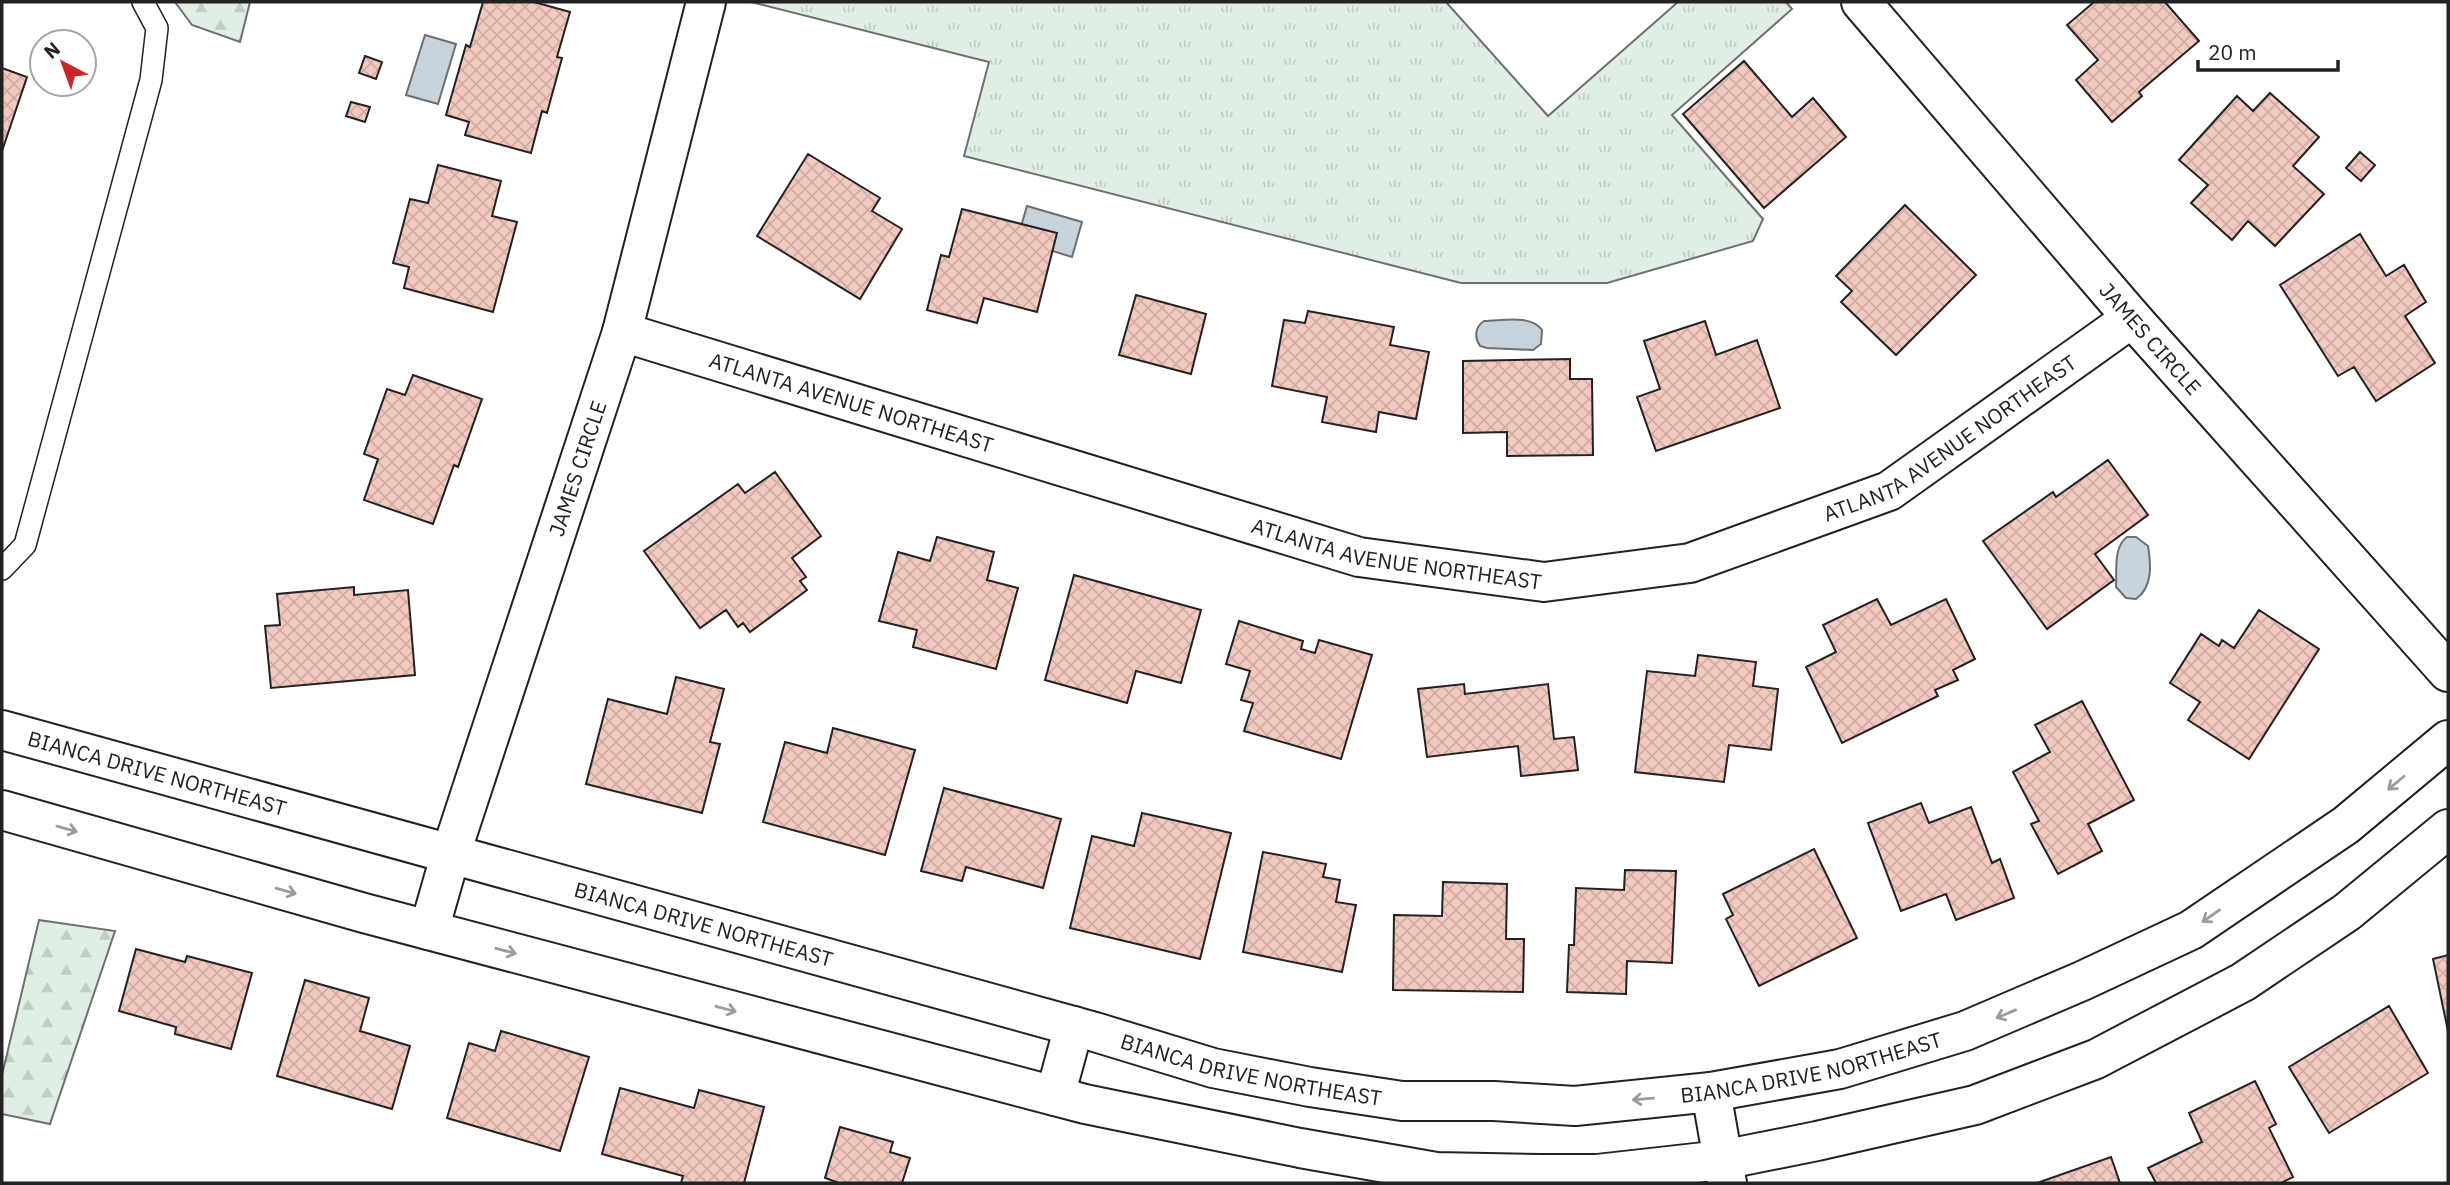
<svg xmlns="http://www.w3.org/2000/svg" width="2450" height="1185" font-family="'IBM Plex Sans',sans-serif">
	<style>
		.grass { fill: url(#grass-tufts); stroke: #6f6f6f; stroke-width: 2 }
		.forest { fill: url(#forest-firs); stroke: #6f6f6f; stroke-width: 2 }
		.water { fill: #c7d3dd; stroke: #6f6f6f; stroke-width: 2 }
		.building { fill: url(#building-cross-hatch); stroke: #222; stroke-width: 2 }
		.lines { fill: none; stroke-linecap: round; stroke-linejoin: round }
		.lane-casing { stroke: #222; stroke-width: 24 }
		.street-casing { stroke: #222; stroke-width: 42 }
		.secondary-casing { stroke: #222; stroke-width: 42 }
		.lane { stroke: #fff; stroke-width: 21 }
		.street { stroke: #fff; stroke-width: 38 }
		.secondary { stroke: #fff; stroke-width: 38 }
		.oneway { stroke: #9c9c9c }
		.labels { text-anchor: middle; dominant-baseline: central; stroke-width: 5; stroke-linejoin: round; paint-order: stroke }
		.street-label { font-size: 21px; fill: #222; stroke: #fff }
	</style>
	<defs>
		<pattern id="grass-tufts" width="24" height="20" patternUnits="userSpaceOnUse" patternTransform="scale(1.75)"><rect width="24" height="20" fill="#e0efe3"/><path d="M3 7l-1-3M5 7V3M7 7l1-3M15 17l-1-3M17 17v-4M19 17l1-3" fill="none" stroke="#c0cdc2"/></pattern>
		<pattern id="forest-firs" width="22" height="20" patternUnits="userSpaceOnUse" patternTransform="scale(1.75)"><rect width="22" height="20" fill="#e0efe3"/><path d="M5 1l3.5 6h-7zM16 11l3.5 6h-7z" fill="#c0cdc2"/></pattern>
		<pattern id="building-cross-hatch" width="8" height="8" patternUnits="userSpaceOnUse" patternTransform="scale(1.75)"><rect width="8" height="8" fill="#f3c9c0"/><path d="M0 0l8 8M0 8l8-8" fill="none" stroke="#d0aca5"/></pattern>
	</defs>
	<rect width="100%" height="100%" fill="#fff"/>
	<path class="grass" d="M 751,2 L 1446,2 L 1548,116 L 1678,2 L 1786,2 L 1792,9 L 1672,115 L 1763,219 L 1753,241 L 1607,283 L 1461,283 L 964,156 L 989,62 Z"/>
	<path class="forest" d="M 175,2 L 250,2 L 240,42 L 192,25 Z
		M 39,920 L 115,931 L 50,1124 L 2,1114 L 2,1075 Z"/>
	<path class="water" d="M 425,35 L 456,44 L 438,104 L 406,95 Z
		M 1027,206 L 1082,222 L 1072,257 L 1017,240 Z
		M 1484,321 C 1502,321 1531,314 1542,330 L 1541,344 L 1533,350 L 1487,348 L 1480,346 C 1474,337 1475,327 1484,321 Z
		M 2127,537 L 2136,537 L 2148,546 C 2151,564 2153,587 2136,599 L 2126,598 L 2116,587 C 2117,571 2113,547 2127,537 Z"/>
	<path class="building" d="M 483,2 L 534,2 L 570,12 L 557,57 L 562,58 L 547,113 L 542,111 L 531,153 L 465,135 L 469,122 L 446,115 L 466,45 L 470,47 Z
		M 2094,2 L 2165,2 L 2199,41 L 2139,92 L 2142,96 L 2112,122 L 2076,80 L 2098,60 L 2067,25 Z
		M 365,56 L 382,62 L 376,79 L 359,73 Z
		M 1744,61 L 1792,117 L 1813,98 L 1846,137 L 1764,208 L 1683,114 Z
		M 2,68 L 27,77 L 2,151 Z
		M 2270,93 L 2319,137 L 2293,166 L 2324,194 L 2275,246 L 2248,221 L 2232,240 L 2191,203 L 2208,185 L 2179,160 L 2237,96 L 2253,111 Z
		M 351,102 L 370,107 L 365,122 L 346,116 Z
		M 2360,152 L 2375,165 L 2361,181 L 2346,168 Z
		M 808,154 L 880,198 L 872,211 L 902,229 L 860,299 L 757,236 Z
		M 438,165 L 501,181 L 492,216 L 517,222 L 493,312 L 404,288 L 409,267 L 393,263 L 410,199 L 428,203 Z
		M 1905,205 L 1976,275 L 1896,355 L 1841,302 L 1852,291 L 1836,276 Z
		M 962,209 L 1057,233 L 1037,312 L 984,298 L 977,323 L 927,310 L 941,255 L 949,257 Z
		M 2360,234 L 2386,276 L 2404,265 L 2426,302 L 2405,316 L 2435,363 L 2376,401 L 2354,367 L 2338,376 L 2280,285 Z
		M 1136,295 L 1206,314 L 1191,374 L 1119,355 Z
		M 1308,311 L 1394,327 L 1390,345 L 1429,352 L 1416,419 L 1379,412 L 1376,432 L 1322,422 L 1327,397 L 1272,386 L 1284,320 L 1305,323 Z
		M 1705,321 L 1716,355 L 1757,340 L 1780,408 L 1656,451 L 1637,397 L 1660,389 L 1644,341 Z
		M 1570,359 L 1570,379 L 1592,379 L 1593,455 L 1507,456 L 1507,432 L 1463,433 L 1463,361 Z
		M 413,375 L 482,399 L 458,467 L 454,465 L 433,524 L 364,500 L 378,459 L 364,454 L 387,389 L 405,395 Z
		M 2108,460 L 2148,515 L 2095,554 L 2114,580 L 2047,629 L 1983,541 L 2053,492 L 2056,497 Z
		M 775,472 L 821,536 L 792,558 L 806,577 L 800,581 L 807,590 L 750,632 L 743,623 L 738,627 L 726,610 L 700,628 L 644,551 L 738,484 L 745,493 Z
		M 937,537 L 994,552 L 987,580 L 1018,588 L 996,669 L 913,647 L 917,630 L 879,621 L 898,552 L 930,561 Z
		M 1074,575 L 1201,610 L 1181,683 L 1136,671 L 1127,703 L 1045,680 Z
		M 354,587 L 354,595 L 408,590 L 415,675 L 271,688 L 265,626 L 280,625 L 277,594 Z
		M 1877,599 L 1891,625 L 1946,599 L 1975,659 L 1953,670 L 1958,680 L 1935,690 L 1938,696 L 1842,743 L 1806,667 L 1836,652 L 1823,625 Z
		M 2259,610 L 2319,649 L 2249,759 L 2188,720 L 2200,702 L 2170,683 L 2201,634 L 2219,646 L 2222,640 L 2234,648 Z
		M 1239,621 L 1303,641 L 1301,649 L 1315,653 L 1319,640 L 1372,655 L 1341,759 L 1244,731 L 1253,703 L 1241,700 L 1250,671 L 1226,664 Z
		M 1698,655 L 1756,662 L 1753,686 L 1778,689 L 1771,750 L 1729,745 L 1724,782 L 1635,772 L 1647,671 L 1695,676 Z
		M 676,677 L 724,689 L 710,742 L 720,744 L 702,813 L 586,784 L 608,699 L 667,714 Z
		M 1464,684 L 1465,694 L 1548,684 L 1554,739 L 1574,737 L 1578,770 L 1521,776 L 1518,746 L 1427,757 L 1418,689 Z
		M 2082,701 L 2134,800 L 2088,824 L 2102,851 L 2058,874 L 2031,824 L 2039,821 L 2013,772 L 2050,752 L 2035,725 Z
		M 833,728 L 915,750 L 885,855 L 763,822 L 785,742 L 827,753 Z
		M 944,788 L 1061,819 L 1043,888 L 966,867 L 962,881 L 921,871 Z
		M 1921,803 L 1929,823 L 1971,807 L 1992,863 L 2000,859 L 2014,898 L 1956,920 L 1946,894 L 1901,911 L 1868,823 Z
		M 1142,813 L 1231,833 L 1200,959 L 1070,928 L 1092,836 L 1134,846 Z
		M 1814,849 L 1857,938 L 1759,986 L 1726,919 L 1733,915 L 1723,894 Z
		M 1263,852 L 1326,864 L 1323,877 L 1340,880 L 1336,902 L 1356,905 L 1342,972 L 1243,952 Z
		M 1625,870 L 1676,871 L 1672,963 L 1627,961 L 1626,994 L 1567,992 L 1569,945 L 1574,945 L 1576,888 L 1624,890 Z
		M 1443,882 L 1507,884 L 1506,939 L 1524,939 L 1523,992 L 1393,990 L 1394,915 L 1442,916 Z
		M 136,949 L 185,962 L 187,956 L 252,973 L 231,1049 L 175,1034 L 176,1027 L 119,1011 Z
		M 2448,955 L 2448,1031 L 2433,959 Z
		M 305,980 L 369,998 L 360,1031 L 410,1046 L 392,1109 L 277,1076 Z
		M 2389,1006 L 2428,1073 L 2329,1133 L 2289,1067 Z
		M 501,1031 L 589,1057 L 560,1151 L 447,1118 L 469,1043 L 495,1051 Z
		M 2255,1081 L 2276,1124 L 2269,1128 L 2293,1177 L 2281,1183 L 2156,1183 L 2148,1168 L 2202,1142 L 2189,1113 Z
		M 620,1088 L 694,1108 L 699,1090 L 764,1107 L 744,1183 L 681,1183 L 683,1176 L 602,1154 Z
		M 840,1127 L 893,1142 L 890,1152 L 910,1158 L 902,1183 L 839,1183 L 825,1178 Z
		M 2111,1157 L 2120,1183 L 2037,1183 Z"/>
	<g class="lines">
		<g class="lane-casing">
			<path id="lane" d="M 2,569 L 25,545 L 151,80 L 157,28 L 143,2"/>
		</g>
		<g class="street-casing">
			<g id="street">
				<path id="s1" d="M 1861,2 L 2132,318 L 2448,672"/>
				<path id="s2" d="M 622,332 L 1359,557 L 1544,582 L 1690,563 L 1889,491 L 2132,318"/>
				<path id="s3" d="M 429,930 L 451,853 L 622,332 L 706,2"/>
				<path d="M 1711,1092 L 1727,1183"/>
				<path d="M 1055,1096 L 1074,1026"/>
			</g>
		</g>
		<g class="secondary-casing">
			<g id="secondary">
				<path id="s4" d="M 2,730 L 1095,1032 L 1213,1068 L 1310,1087 L 1402,1101 L 1494,1101 L 1575,1106 L 1711,1092 L 1840,1069 L 1965,1031 L 2082,981 L 2191,930 L 2346,825 L 2448,740"/>
				<path d="M 2,810 L 364,913 L 1085,1104 L 1300,1148 L 1436,1172 L 1540,1174 L 1597,1174 L 1722,1160 L 1817,1141 L 1975,1105 L 2096,1059 L 2243,982 L 2347,912 L 2448,829"/>
			</g>
		</g>
		<use href="#lane" class="lane"/>
		<use href="#street" class="street"/>
		<use href="#secondary" class="secondary"/>
	</g>
	<defs><path id="oneway-shaft" d="M-6 0H5M1.5-3L5.5 0L1.5 3" fill="none" stroke-width="1.6" stroke-linecap="round" stroke-linejoin="round" transform="scale(1.75)"/></defs>
	<g class="oneway">
		<use href="#oneway-shaft" transform="translate(2396 783) rotate(140)"/>
		<use href="#oneway-shaft" transform="translate(67 829) rotate(16)"/>
		<use href="#oneway-shaft" transform="translate(286 891) rotate(16)"/>
		<use href="#oneway-shaft" transform="translate(2211 916) rotate(145)"/>
		<use href="#oneway-shaft" transform="translate(506 951) rotate(15)"/>
		<use href="#oneway-shaft" transform="translate(726 1009) rotate(15)"/>
		<use href="#oneway-shaft" transform="translate(2006 1014) rotate(157)"/>
		<use href="#oneway-shaft" transform="translate(1643 1099) rotate(175)"/>
	</g>
	<g class="labels">
		<g class="street-label">
			<text stroke="none"><textPath href="#s1" startOffset="444">JAMES CIRCLE</textPath></text>
			<text stroke="none"><textPath href="#s2" startOffset="240">ATLANTA AVENUE NORTHEAST</textPath></text>
			<text stroke="none"><textPath href="#s2" startOffset="1395">ATLANTA AVENUE NORTHEAST</textPath></text>
			<text stroke="none"><textPath href="#s3" startOffset="485">JAMES CIRCLE</textPath></text>
			<text stroke="none"><textPath href="#s2" startOffset="807">ATLANTA AVENUE NORTHEAST</textPath></text>
			<text stroke="none"><textPath href="#s4" startOffset="161">BIANCA DRIVE NORTHEAST</textPath></text>
			<text stroke="none"><textPath href="#s4" startOffset="728">BIANCA DRIVE NORTHEAST</textPath></text>
			<text stroke="none"><textPath href="#s4" startOffset="1862">BIANCA DRIVE NORTHEAST</textPath></text>
			<text stroke="none"><textPath href="#s4" startOffset="1295">BIANCA DRIVE NORTHEAST</textPath></text>
		</g>
	</g>
	<rect width="2450" height="1185" fill="none" stroke="#222222" stroke-width="7"/>
	<g transform="translate(63 63) rotate(319)"><circle r="33" fill="#ffffff" stroke="#a7a7a7" stroke-width="2"/>
	<path d="M0-5L12 26L0 18L-12 26Z" fill="#c62828"/>
	<text y="-10" font-size="19" font-weight="bold" text-anchor="middle" fill="#222222">N</text>
	</g>
	<path d="M2198 60v10h140v-10" fill="none" stroke="#222222" stroke-width="3.5"/>
	<text x="2208" y="60" font-size="21" fill="#222222" stroke="#ffffff" stroke-width="5" paint-order="stroke">20 m</text>
</svg>
